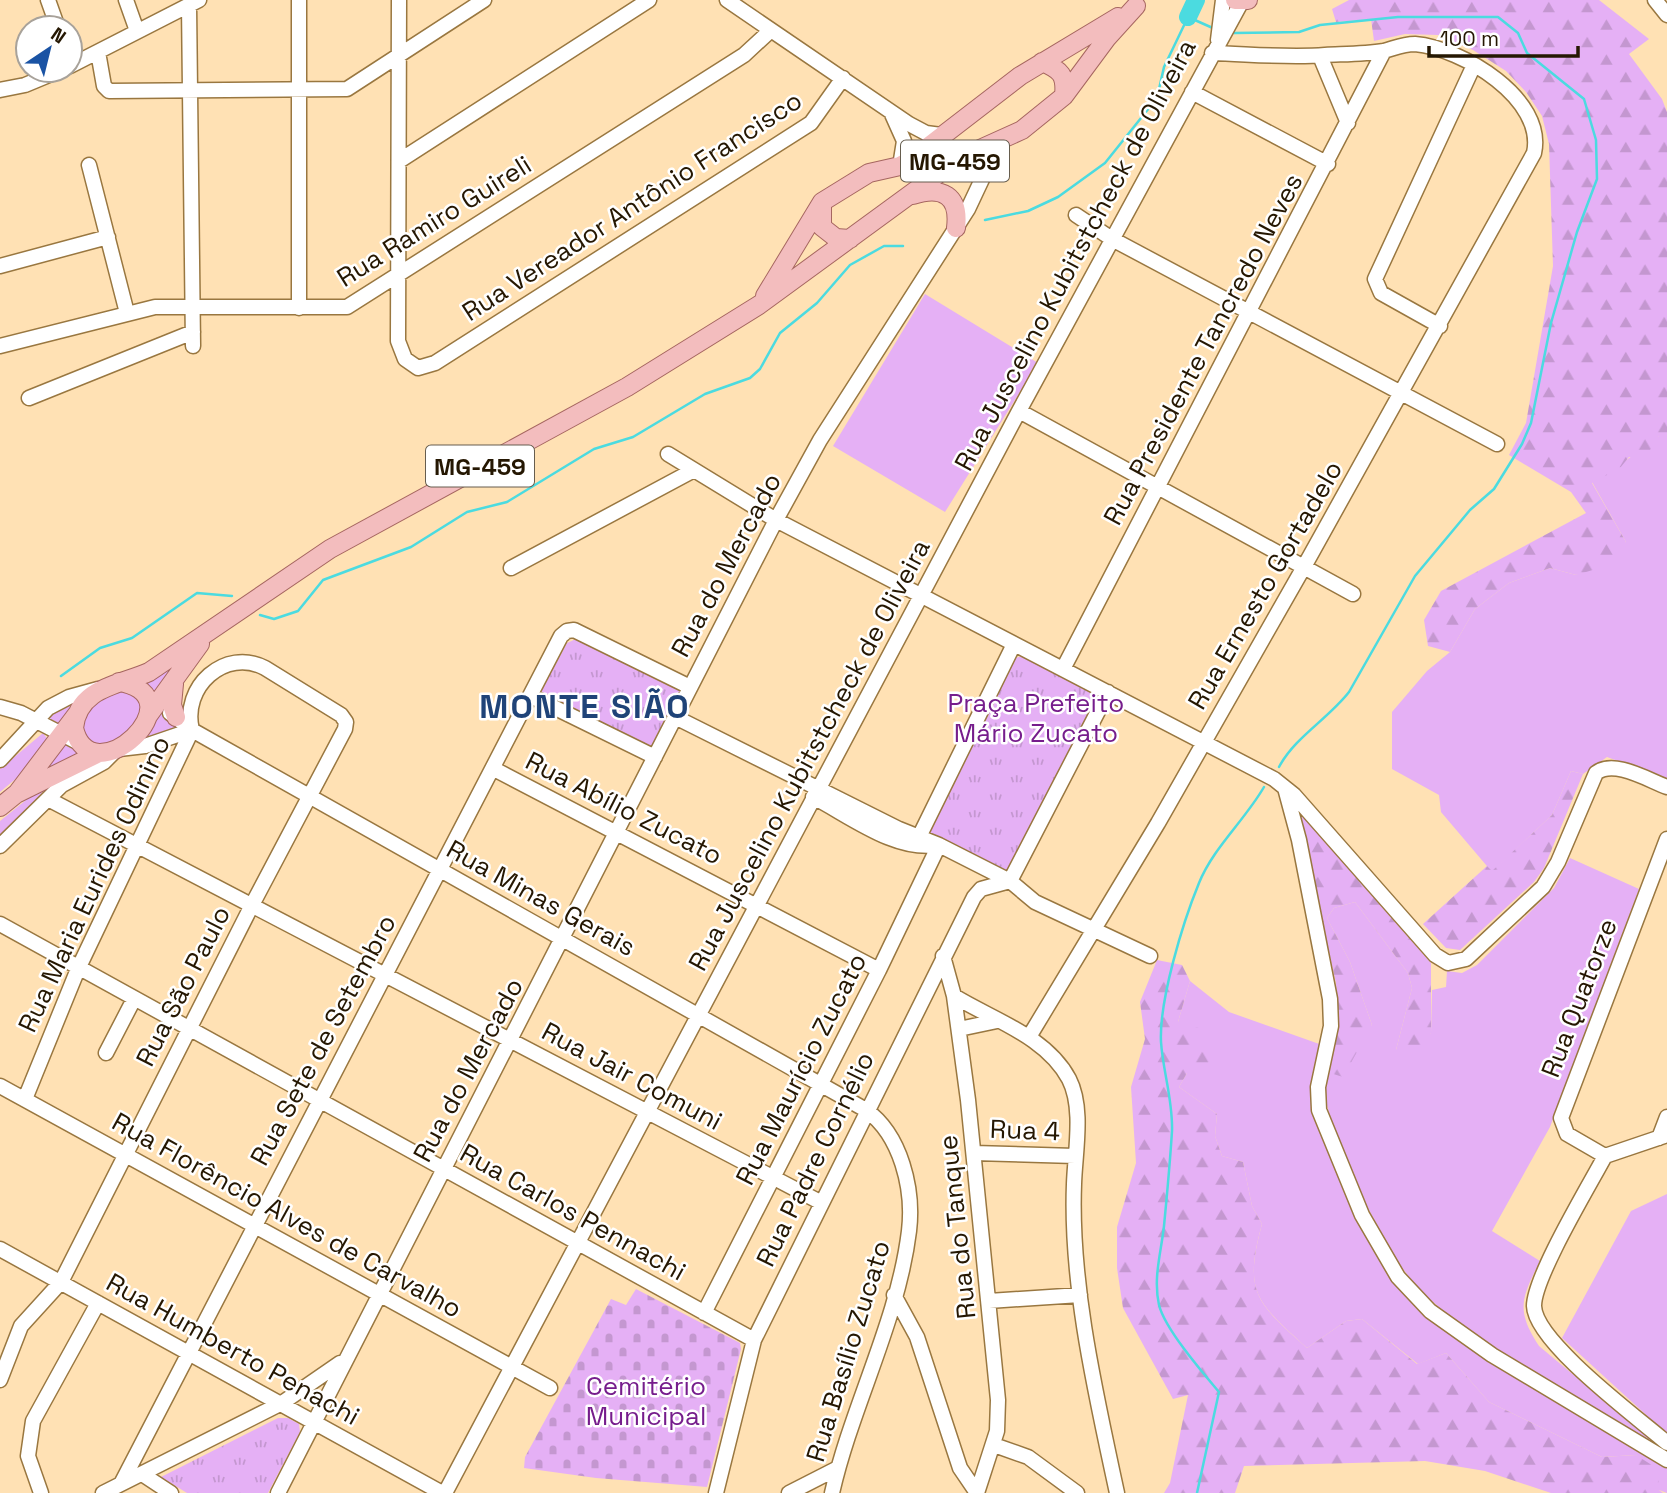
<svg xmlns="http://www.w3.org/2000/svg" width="1667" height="1493" font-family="'Space Grotesk',sans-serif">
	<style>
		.grass { fill: #e5b0f5 }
		.forest { fill: url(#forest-firs) }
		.cemetery { fill: url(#cemetery-stones) }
		.park { fill: url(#park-tufts) }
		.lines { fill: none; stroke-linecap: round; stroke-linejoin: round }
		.stream { stroke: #4bdbe0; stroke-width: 2.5 }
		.river { stroke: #4bdbe0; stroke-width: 18 }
		.minor-casing { stroke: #997740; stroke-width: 17 }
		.major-casing { stroke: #a66660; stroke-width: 20 }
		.minor { stroke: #fff; stroke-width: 14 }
		.major { stroke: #f3bdbe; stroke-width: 18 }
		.labels { text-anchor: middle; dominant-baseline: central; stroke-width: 5; stroke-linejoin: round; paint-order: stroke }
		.shield { fill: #fff; stroke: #665d4e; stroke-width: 2 }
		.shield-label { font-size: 24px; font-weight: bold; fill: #251702 }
		.street-label { font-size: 26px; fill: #251702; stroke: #fff }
		.park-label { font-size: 26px; fill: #761d8c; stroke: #fff }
		.district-label { font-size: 33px; font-weight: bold; letter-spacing: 2px; fill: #1f4378; stroke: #fff }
	</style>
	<defs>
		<pattern id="forest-firs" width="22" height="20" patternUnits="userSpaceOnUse" patternTransform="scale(1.75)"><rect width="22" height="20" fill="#e5b0f5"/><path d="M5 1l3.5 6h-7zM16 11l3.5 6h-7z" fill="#c497d0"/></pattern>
		<pattern id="cemetery-stones" width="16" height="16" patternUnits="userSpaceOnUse" patternTransform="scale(1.75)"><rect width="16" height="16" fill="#e5b0f5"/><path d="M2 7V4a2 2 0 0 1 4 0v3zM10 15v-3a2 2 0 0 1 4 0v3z" fill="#c497d0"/></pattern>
		<pattern id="park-tufts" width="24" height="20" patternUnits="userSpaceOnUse" patternTransform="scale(1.75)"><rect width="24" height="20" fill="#e5b0f5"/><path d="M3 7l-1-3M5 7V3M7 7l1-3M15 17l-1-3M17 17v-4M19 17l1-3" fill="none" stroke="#c497d0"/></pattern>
	</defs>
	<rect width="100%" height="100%" fill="#ffe1b4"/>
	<path class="grass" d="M 925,294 L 1038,363 L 945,512 L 833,446 Z
		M 1659,436 L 1667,436 L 1667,779 L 1607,757 L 1583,774 L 1571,771 L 1552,815 L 1492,872 L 1441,812 L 1439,795 L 1392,769 L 1392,712 L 1427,671 L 1450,652 L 1475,609 L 1509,583 L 1550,568 L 1576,575 L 1626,542 L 1592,482 C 1617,469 1636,452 1659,436 Z
		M 183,656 L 158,694 L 141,681 Z
		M 111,690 L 137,694 L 142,707 C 131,733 123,744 93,744 L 83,735 C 81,711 94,705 111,690 Z
		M 81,698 L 58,728 L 45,720 L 64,705 Z
		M 159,710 L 184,728 L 134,743 Z
		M 43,733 L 49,741 L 25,771 L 0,792 L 0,769 Z
		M 60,742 L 83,754 L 29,782 Z
		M 61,778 L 43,792 L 0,838 L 0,821 L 31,796 Z
		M 1570,858 L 1639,889 L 1550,1127 L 1492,1231 L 1540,1261 C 1522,1297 1515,1310 1539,1346 L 1667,1453 L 1480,1342 L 1419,1290 L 1397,1261 L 1354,1183 L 1333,1129 L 1325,1097 L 1327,1072 L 1372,1025 L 1350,962 L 1327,918 L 1334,908 L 1355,902 L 1408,973 L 1412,988 L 1396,1050 L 1431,1033 L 1432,990 L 1446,987 L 1447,971 L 1462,973 L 1477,965 L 1554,888 Z
		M 1190,981 L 1229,1012 L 1322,1045 L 1313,1110 L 1407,1294 L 1667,1465 L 1667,1493 L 1659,1490 L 1636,1455 L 1602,1457 L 1489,1402 L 1446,1353 L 1418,1364 L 1362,1319 L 1346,1321 L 1307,1348 C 1257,1302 1243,1294 1262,1224 L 1252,1206 L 1243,1162 L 1222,1156 L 1215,1136 L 1217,1114 L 1179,1087 L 1187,1073 L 1178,1022 Z
		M 1667,1194 L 1667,1434 L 1562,1338 L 1631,1211 Z"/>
	<path class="forest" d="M 1349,0 L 1599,0 L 1649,39 L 1629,54 L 1662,99 L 1667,112 L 1667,436 L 1659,436 L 1645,458 L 1629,457 L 1620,468 L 1592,483 L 1626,542 L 1616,563 L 1576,575 L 1550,568 L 1509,583 L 1475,609 L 1450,652 L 1428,646 L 1424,620 L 1441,591 L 1586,513 L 1571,492 L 1509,455 L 1526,423 L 1553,266 L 1549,144 L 1542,116 L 1526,92 L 1506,71 L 1473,50 L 1438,35 L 1405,34 L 1374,41 L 1371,19 L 1336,22 L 1332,9 Z
		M 1571,771 L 1583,774 L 1544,868 L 1534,882 L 1460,950 L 1446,948 L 1423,924 L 1487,866 L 1492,871 L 1552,815 Z
		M 1296,809 L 1431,963 L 1431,1033 L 1408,1060 L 1396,1050 L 1412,988 L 1408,973 L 1355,902 L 1334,908 L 1327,918 L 1350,962 L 1372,1025 L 1343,1077 L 1327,1072 L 1338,1026 L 1336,983 Z
		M 1157,960 L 1182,965 L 1190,981 L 1178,1022 L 1199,1028 L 1210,1062 L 1187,1073 L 1179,1087 L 1217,1114 L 1215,1136 L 1222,1156 L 1243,1162 L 1252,1206 L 1262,1224 C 1243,1293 1257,1303 1307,1348 L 1346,1321 L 1362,1319 L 1417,1364 L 1446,1353 L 1489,1402 L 1602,1457 L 1636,1455 L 1658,1469 L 1659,1490 L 1663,1493 L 1551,1493 L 1485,1471 L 1425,1461 L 1244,1466 L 1235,1493 L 1164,1493 L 1170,1483 L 1188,1395 L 1173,1399 L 1123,1308 L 1117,1268 L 1117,1227 L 1136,1163 L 1131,1087 L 1145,1039 L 1140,1002 Z"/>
	<path class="cemetery" d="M 636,1289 L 740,1343 L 741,1349 L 707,1487 L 596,1478 L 524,1468 L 525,1457 L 611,1299 L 626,1305 Z"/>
	<path class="park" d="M 576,639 L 584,639 L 681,689 L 650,751 L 539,695 L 567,643 Z
		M 1022,656 L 1094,692 L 1097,700 L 1009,869 L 1004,871 L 932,835 L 929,830 L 1015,658 Z
		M 278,1418 L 288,1418 L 299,1424 L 300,1432 L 268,1493 L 187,1493 L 161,1477 Z"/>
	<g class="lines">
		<path class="stream" d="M 1234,33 L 1299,32 L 1320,25 L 1398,17 L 1498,17 L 1518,33 L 1527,53 L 1584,99 L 1596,140 L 1597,179 L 1577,232 L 1551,323 L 1531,423 L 1522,444 L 1494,489 L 1470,510 L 1415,576 L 1349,692 C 1328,719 1295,737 1279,767
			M 985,220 L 1028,211 L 1058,197 L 1105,163 L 1157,98 L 1164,67 L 1188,17 L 1215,29
			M 260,615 L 274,619 L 298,611 L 323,580 L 411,547 L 467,512 L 507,502 L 594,449 L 633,437 L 705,394 L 750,378 L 760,369 L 780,333 L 817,303 L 850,265 L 884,246 L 903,246
			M 61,676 L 100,648 L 132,638 L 197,593 L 232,596
			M 1197,1493 L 1219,1392 C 1202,1372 1165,1329 1159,1305 C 1153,1278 1161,1253 1164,1226 C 1167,1195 1170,1163 1172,1131 C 1173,1100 1163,1072 1161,1042 C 1159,1000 1183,922 1199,883 C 1213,848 1245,820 1264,787"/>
		<path class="river" d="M 1188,17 L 1196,0"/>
		<g class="minor-casing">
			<path id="minor" d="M 48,0 L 58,28
				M 126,0 L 137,31
				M 399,0 L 398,341 L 405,359 L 418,368 L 435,363 L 811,123 L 843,78
				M 727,0 L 909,124 L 926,133 L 941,135
				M 1655,0 L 1667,15
				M 189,5 L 193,346
				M 1218,40 L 1223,0
				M 98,52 L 104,86 L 109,91 L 347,89 L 484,0
				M 1320,56 L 1348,123
				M 70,66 L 199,0
				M 0,90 L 25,85 L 61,70
				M 1192,92 L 1328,164
				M 891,112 L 904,141 L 900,166
				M 399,161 L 649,0
				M 89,165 L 127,313
				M 1076,215 L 1112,239 L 1497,444
				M 0,266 L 108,237
				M 299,308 L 299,0
				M 1440,326 L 1381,293 L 1375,279 L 1474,65
				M 0,346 L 155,307 L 347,307 L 744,55 L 770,31
				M 29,398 L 193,332
				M 1019,411 L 1353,594
				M 668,454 L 776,520 L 1274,779 L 1294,795 L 1435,955 L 1448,963 L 1466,959 L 1543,887 L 1558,862 L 1596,773 C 1614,759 1648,780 1667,787
				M 511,568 L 694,470
				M 1063,669 L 1384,51
				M 531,696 L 655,757
				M 0,707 L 21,713 L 83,745
				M 170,713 L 192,730 L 866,1110 C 901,1135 914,1189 909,1231 C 898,1321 852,1405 832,1493
				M 675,717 L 899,829 L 939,845 L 1010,881 L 1035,902 L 1150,956
				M 119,749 L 145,746 L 192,730
				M 0,760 L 48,708 L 69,697 L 98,689
				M 494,769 L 879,970
				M 1285,788 L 1299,840 L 1330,999 L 1331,1026 L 1318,1087 L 1319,1110 L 1362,1215 L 1398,1277 L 1430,1311 L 1492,1355 L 1667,1460
				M 813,797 C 850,816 895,852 938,845
				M 48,799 L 820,1202
				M 920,835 L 1014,644
				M 0,846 L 62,785 L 104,762 L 115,751
				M 1010,881 L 1108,692
				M 0,924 L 754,1340
				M 943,956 L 954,996 L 968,1100 L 998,1400 L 997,1431 L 977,1493
				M 954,996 C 993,1020 1046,1036 1069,1079 C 1084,1108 1075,1152 1074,1184 C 1070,1284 1096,1395 1117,1493
				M 959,1029 L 997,1021
				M 1029,1037 L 1158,823 L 1305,565 L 1534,153 C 1546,99 1462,48 1415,44 C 1403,44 1395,48 1384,51 C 1365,54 1344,54 1325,55 C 1288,58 1249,54 1212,53
				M 106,1053 L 134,999
				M 0,1086 L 550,1388
				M 25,1099 L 78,969 L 192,730
				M 1659,1138 L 1667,1117
				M 974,1153 L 1075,1156
				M 1605,1156 C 1589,1186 1534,1277 1534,1306 C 1535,1342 1638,1418 1667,1443
				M 1605,1156 L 1567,1134 L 1561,1118 L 1667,839
				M 1605,1156 L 1667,1135
				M 0,1249 L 442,1493
				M 894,1295 L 917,1337 L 960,1468 L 977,1493
				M 989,1301 L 1080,1295
				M 704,1313 L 879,970 L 939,845
				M 0,1380 L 21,1326 L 61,1282 L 252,905 L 345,729 L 346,722 L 341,715 L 265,668 C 225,647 181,687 192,730
				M 994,1445 L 1028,1457 L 1077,1493
				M 142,1474 L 171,1493
				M 122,1482 L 561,636 L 567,631 L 574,630 L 690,687
				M 41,1493 L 28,1456 L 33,1421 L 98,1303
				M 103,1493 L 282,1403 L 340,1363
				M 278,1493 L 776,520 L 820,440 L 968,209 L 1000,141
				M 445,1493 L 1019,411 L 1242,1
				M 716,1493 L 754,1340 L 974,897 L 981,889 L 1010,881
				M 789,1493 L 838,1468"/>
		</g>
		<g class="major-casing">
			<path id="major" d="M 1235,0 L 1248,0
				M 1042,62 C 1061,70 1066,75 1064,96
				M 913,195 C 942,186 960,195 956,228
				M 822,202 L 822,227 L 836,238 L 850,239
				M 765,296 L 822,202 L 869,173 L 900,166 L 911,160 L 1020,76 L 1118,17
				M 119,682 C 202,697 90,799 74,728 C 78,687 120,685 149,672 L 330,549 L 627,387 L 759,305 L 960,158 L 1022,130 L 1064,96 L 1107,38 L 1136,6
				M 174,684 L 172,705 L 176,717
				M 148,716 L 200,644
				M 18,792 L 77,714
				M 0,807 L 16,794 L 99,753"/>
		</g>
		<use href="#minor" class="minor"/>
		<use href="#major" class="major"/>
	</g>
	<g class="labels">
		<g class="shield">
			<rect x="901" y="140.5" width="108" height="41" rx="5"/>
			<rect x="426" y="445.5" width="108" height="41" rx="5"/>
		</g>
		<g class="shield-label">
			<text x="955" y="161">MG-459</text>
			<text x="480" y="466">MG-459</text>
		</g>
		<g class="street-label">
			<text transform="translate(632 206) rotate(-33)">Rua Vereador Antônio Francisco</text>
			<text transform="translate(434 221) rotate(-32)">Rua Ramiro Guireli</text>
			<text transform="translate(1075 255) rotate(-62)">Rua Juscelino Kubitstcheck de Oliveira</text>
			<text transform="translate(1203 349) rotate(-62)">Rua Presidente Tancredo Neves</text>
			<text transform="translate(726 565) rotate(-62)">Rua do Mercado</text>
			<text transform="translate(1265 585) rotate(-60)">Rua Ernesto Gortadelo</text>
			<text transform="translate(809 755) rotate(-62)">Rua Juscelino Kubitstcheck de Oliveira</text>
			<text transform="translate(624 808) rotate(27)">Rua Abílio Zucato</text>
			<text transform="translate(94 884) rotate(-65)">Rua Maria Eurides Odinino</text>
			<text transform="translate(541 898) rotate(29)">Rua Minas Gerais</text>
			<text transform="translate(183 986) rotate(-63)">Rua São Paulo</text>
			<text transform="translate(1579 998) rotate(-69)">Rua Quatorze</text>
			<text transform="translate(323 1040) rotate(-62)">Rua Sete de Setembro</text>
			<text transform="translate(801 1069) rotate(-63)">Rua Maurício Zucato</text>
			<text transform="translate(468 1070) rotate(-62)">Rua do Mercado</text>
			<text transform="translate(632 1076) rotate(28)">Rua Jair Comuni</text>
			<text transform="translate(1025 1130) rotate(2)">Rua 4</text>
			<text transform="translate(815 1159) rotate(-64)">Rua Padre Cornélio</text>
			<text transform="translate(573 1212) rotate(29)">Rua Carlos Pennachi</text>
			<text transform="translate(287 1215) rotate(29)">Rua Florêncio Alves de Carvalho</text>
			<text transform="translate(957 1227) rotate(-96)">Rua do Tanque</text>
			<text transform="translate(233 1349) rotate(29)">Rua Humberto Penachi</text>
			<text transform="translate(848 1351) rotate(-73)">Rua Basílio Zucato</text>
		</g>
		<g class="park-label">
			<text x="1036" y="703">Praça Prefeito<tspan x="1036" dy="30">Mário Zucato</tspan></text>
			<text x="646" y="1386">Cemitério<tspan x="646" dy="30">Municipal</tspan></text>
		</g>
		<g class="district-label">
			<text x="585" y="707">MONTE SIÃO</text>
		</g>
	</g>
	<g transform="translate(49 49) rotate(35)"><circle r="33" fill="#ffffff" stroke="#a8a29a" stroke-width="2"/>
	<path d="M0-5L12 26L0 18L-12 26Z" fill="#1a53a4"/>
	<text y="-10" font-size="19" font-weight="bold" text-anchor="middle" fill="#251702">N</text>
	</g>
	<path d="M1429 46v10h149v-10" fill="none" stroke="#251702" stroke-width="3.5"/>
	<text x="1440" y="46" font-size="21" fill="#251702" stroke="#ffffff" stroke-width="5" paint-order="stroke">100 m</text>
</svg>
